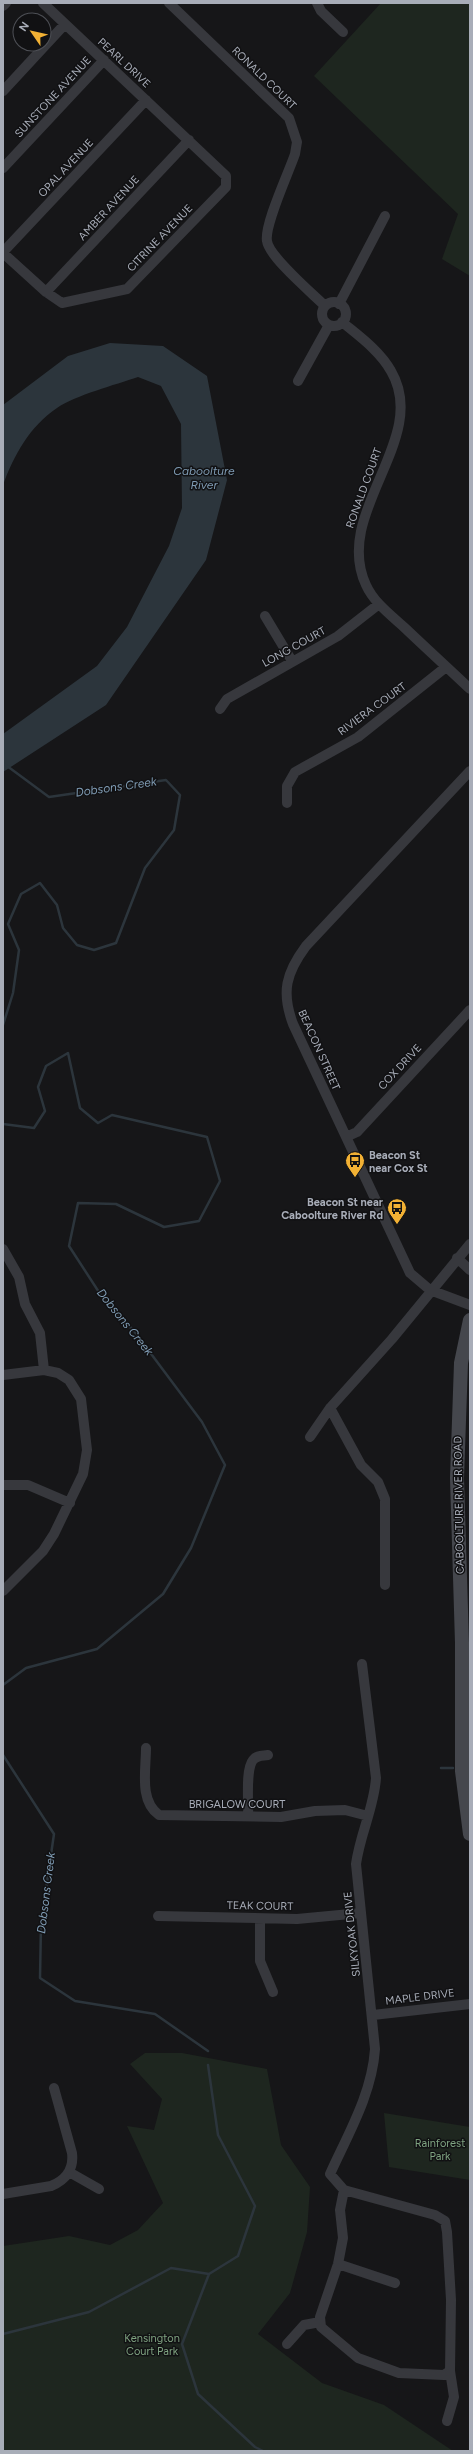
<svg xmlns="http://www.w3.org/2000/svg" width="473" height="2454" font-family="Figtree,sans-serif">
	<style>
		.green { fill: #1e261f }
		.water { fill: #2c353c }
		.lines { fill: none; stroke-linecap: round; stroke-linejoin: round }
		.stream { stroke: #2c353c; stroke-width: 2.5 }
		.minor { stroke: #37383d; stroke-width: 10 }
		.secondary { stroke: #45474d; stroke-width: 14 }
		.labels { text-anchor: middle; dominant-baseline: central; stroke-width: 3; stroke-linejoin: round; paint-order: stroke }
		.street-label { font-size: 11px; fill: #a8adb8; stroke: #111113 }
		.poi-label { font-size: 11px; font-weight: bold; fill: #a8adb8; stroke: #111113; text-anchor: start }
		.park-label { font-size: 11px; fill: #7fa381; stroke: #111113 }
		.water-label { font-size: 12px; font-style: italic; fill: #7f9bb3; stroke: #111113 }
	</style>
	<rect width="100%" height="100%" fill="#161618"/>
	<path class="green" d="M 381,3 L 470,3 L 470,276 L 442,259 L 458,214 L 314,76 Z
		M 145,2053 L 182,2053 L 267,2069 L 281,2145 L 310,2187 L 307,2232 L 290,2293 L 258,2334 L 322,2383 L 384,2405 L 453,2451 L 3,2451 L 3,2246 L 69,2236 L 110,2245 L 138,2230 L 163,2203 L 127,2126 L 154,2130 L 162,2099 L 130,2064 Z
		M 384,2113 L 470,2127 L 470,2180 L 389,2167 Z"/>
	<path class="water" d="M 110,343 L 163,346 L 207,376 L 227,480 L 206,560 L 106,705 L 3,772 L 3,734 L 97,666 L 127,627 L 169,546 L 182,508 L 181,424 L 161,386 L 138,377 C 115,385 76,395 57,408 C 30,426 14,455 3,485 L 3,405 L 68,356 Z"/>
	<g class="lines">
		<path class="stream" d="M 3,763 L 49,797 L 166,780 L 180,795 L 174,830 L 145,868 L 116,943 L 94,950 L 77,945 L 63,928 L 57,905 L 40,883 L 21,894 L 8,924 L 19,950 L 13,993 L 3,1025
			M 3,1124 L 34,1128 L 45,1111 L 38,1087 L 46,1066 L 68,1053 L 80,1108 L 98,1123 L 112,1115 L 207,1137 L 220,1181 L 199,1221 L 164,1227 L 116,1204 L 78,1203 L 69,1246 L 106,1303 L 134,1331 L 202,1422 L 225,1465 L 191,1548 L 163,1594 L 97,1649 L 26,1668 L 3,1685
			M 3,1755 L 54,1834 L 41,1923 L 40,1978 L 75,2001 L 155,2014 L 208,2051
			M 469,1767 L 470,1768
			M 441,1768 L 453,1768
			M 208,2065 L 218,2135 L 255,2206 L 238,2256 L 209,2274 L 182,2344 L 198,2394 L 255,2447 L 263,2451
			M 3,2334 L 89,2312 L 171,2268 L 209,2274"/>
		<path class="minor" d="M 169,3 L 289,118 L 297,142 L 295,154 C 289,172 264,225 267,241 C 269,257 312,293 325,306
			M 317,3 L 321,11 L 343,32
			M 3,6 L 6,3
			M 3,91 L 65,24
			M 3,168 L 104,60
			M 3,252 L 146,100
			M 3,253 L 46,292 L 62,303 L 127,289 L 226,187 L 226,176 L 43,3
			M 46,292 L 189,140
			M322 314a12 12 0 1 1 24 0a12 12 0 1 1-24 0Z
			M 339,304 L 385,216
			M 342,322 C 359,336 380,351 391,371 C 431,439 332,512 366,585 C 374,603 392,616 406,629 C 427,649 449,669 470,689
			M 298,381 L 329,325
			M 265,616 L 292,661
			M 220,709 L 227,699 L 338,636 L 379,604
			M 470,771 L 306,946 C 286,973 281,992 293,1024 L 410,1273 L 430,1290 L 470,1305
			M 287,803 L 287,786 L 295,772 L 358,737 L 446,667
			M 346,1137 L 357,1132 L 470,1010
			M 3,1249 L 19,1277 L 25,1304 L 40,1333 L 44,1370
			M 457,1258 L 470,1270
			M 3,1375 L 44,1370 L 58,1373 L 69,1380 L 81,1399 L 87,1450 L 83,1474 L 54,1534 L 43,1551 L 3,1591
			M 330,1408 L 361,1465 L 378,1482 L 385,1499 L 385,1585
			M 310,1437 L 330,1408 L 392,1339 L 470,1244
			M 3,1485 L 28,1485 L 70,1503
			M 146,1748 C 146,1770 139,1801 159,1815 L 281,1817 L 315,1811 L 345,1810 L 368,1816
			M 248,1816 C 249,1803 245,1770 253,1760 C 257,1755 262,1756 268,1755
			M 158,1916 L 297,1919 L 361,1913
			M 260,1919 L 260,1961 L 273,1992
			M 373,2015 L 470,2004
			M 69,2172 L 99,2189
			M 344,2190 L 330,2174 C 348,2134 372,2094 375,2049 L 356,1864 C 360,1834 374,1808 376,1778 L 362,1664
			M 344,2190 L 435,2215 L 445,2221 L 447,2232 L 451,2300 L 450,2371 L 444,2375 L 399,2373 L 358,2358 L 321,2327 L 320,2317 L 338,2264 L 343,2238 L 340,2210 Z
			M 3,2194 L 51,2186 C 66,2180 74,2169 72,2153 L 54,2088
			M 338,2264 L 395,2283
			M 287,2344 L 304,2325 L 320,2322
			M 447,2421 L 454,2397 L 450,2371"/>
		<path class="secondary" d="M 470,1320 L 461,1363 L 457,1478 L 462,1643 L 462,1771 L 470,1834"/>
	</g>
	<defs>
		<g id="bus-pin" transform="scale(1)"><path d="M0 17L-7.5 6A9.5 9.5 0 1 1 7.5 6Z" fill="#f2b134" stroke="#111113"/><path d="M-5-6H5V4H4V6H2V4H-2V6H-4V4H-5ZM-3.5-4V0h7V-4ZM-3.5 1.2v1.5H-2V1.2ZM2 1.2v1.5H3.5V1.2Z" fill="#111"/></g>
	</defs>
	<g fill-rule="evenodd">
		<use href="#bus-pin" x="355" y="1161"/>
		<use href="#bus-pin" x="397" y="1208"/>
	</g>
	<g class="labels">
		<g class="street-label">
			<text transform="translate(124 63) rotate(43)">PEARL DRIVE</text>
			<text transform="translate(264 78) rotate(44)">RONALD COURT</text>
			<text transform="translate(53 97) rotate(-47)">SUNSTONE AVENUE</text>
			<text transform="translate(66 168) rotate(-47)">OPAL AVENUE</text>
			<text transform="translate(109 208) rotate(-47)">AMBER AVENUE</text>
			<text transform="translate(160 238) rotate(-46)">CITRINE AVENUE</text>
			<text transform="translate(364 488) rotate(-70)">RONALD COURT</text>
			<text transform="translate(294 647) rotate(-29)">LONG COURT</text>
			<text transform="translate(372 709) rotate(-36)">RIVIERA COURT</text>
			<text transform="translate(319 1050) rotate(66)">BEACON STREET</text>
			<text transform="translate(400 1067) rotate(-47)">COX DRIVE</text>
			<text transform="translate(459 1505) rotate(-91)">CABOOLTURE RIVER ROAD</text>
			<text x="237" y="1804">BRIGALOW COURT</text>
			<text transform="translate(260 1906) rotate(1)">TEAK COURT</text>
			<text transform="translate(352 1934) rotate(-96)">SILKYOAK DRIVE</text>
			<text transform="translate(420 1997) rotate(-7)">MAPLE DRIVE</text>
		</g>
		<g class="poi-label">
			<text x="369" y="1155">Beacon St<tspan x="369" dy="13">near Cox St</tspan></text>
			<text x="383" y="1202" text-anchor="end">Beacon St near<tspan x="383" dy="13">Caboolture River Rd</tspan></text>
		</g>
		<g class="park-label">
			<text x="440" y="2143">Rainforest<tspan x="440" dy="13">Park</tspan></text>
			<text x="152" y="2338">Kensington<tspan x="152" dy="13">Court Park</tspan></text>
		</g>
		<g class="water-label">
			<text x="204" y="471">Caboolture<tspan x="204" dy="14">River</tspan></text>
			<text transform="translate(116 787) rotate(-8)">Dobsons Creek</text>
			<text transform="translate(125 1322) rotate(51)">Dobsons Creek</text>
			<text transform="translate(46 1893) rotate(-83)">Dobsons Creek</text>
		</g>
	</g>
	<rect width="473" height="2454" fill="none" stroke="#a8adb8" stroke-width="8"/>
	<g transform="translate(32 32) rotate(304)"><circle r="19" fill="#111113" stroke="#4d4f55"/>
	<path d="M0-3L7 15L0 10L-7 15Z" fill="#f2b134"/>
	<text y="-6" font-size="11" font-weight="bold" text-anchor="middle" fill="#a8adb8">N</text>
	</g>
</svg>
